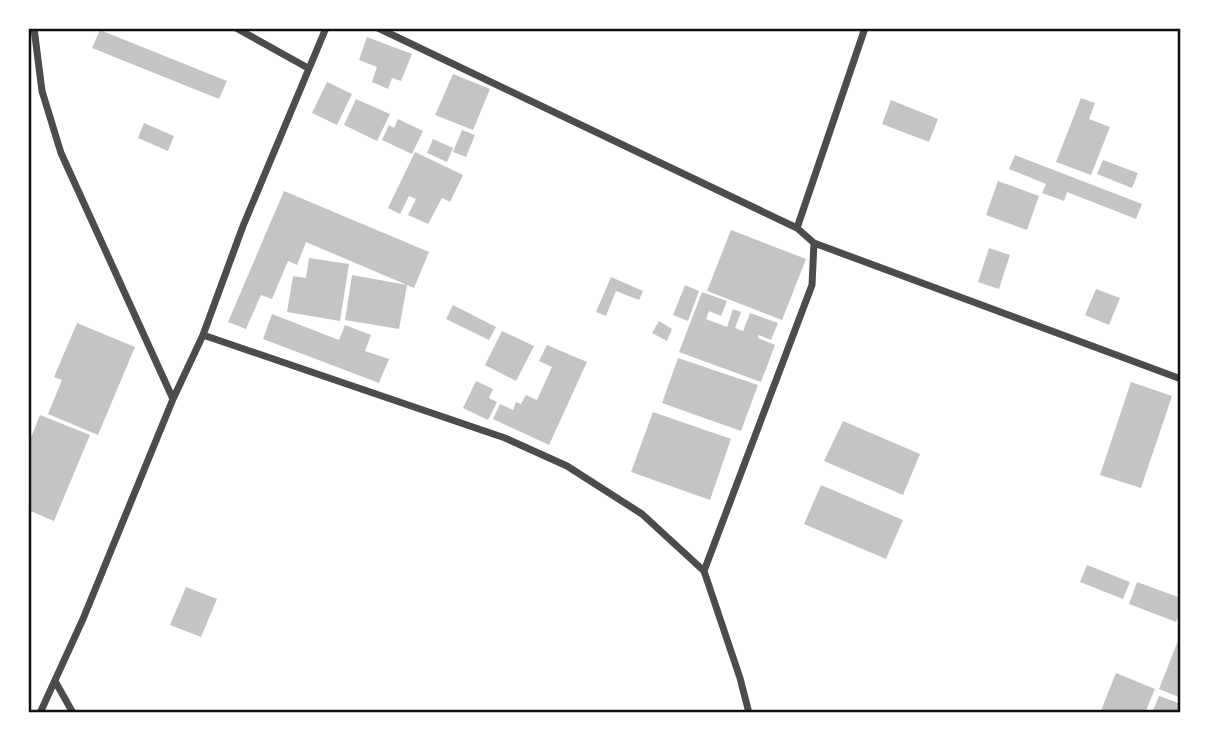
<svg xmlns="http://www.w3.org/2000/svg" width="1209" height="741" font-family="'DM Sans',sans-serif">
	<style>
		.building { fill: #c4c4c4 }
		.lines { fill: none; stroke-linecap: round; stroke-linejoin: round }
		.minor { stroke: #4c4c4c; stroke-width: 7 }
		.neatline { fill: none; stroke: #111; stroke-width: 2.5 }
	</style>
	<rect width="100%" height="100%" fill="#fff"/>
	<path class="building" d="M 100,30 L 227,81 L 219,99 L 92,48 Z
		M 367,37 L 412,54 L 401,81 L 392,78 L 388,89 L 372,82 L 377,67 L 359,60 Z
		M 453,74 L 490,89 L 473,130 L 435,115 Z
		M 327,82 L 352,94 L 337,125 L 312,113 Z
		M 1081,98 L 1095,103 L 1089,119 L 1110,127 L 1091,175 L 1056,162 Z
		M 356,99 L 390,114 L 377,141 L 344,125 Z
		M 891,100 L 938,119 L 929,142 L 882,124 Z
		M 398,119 L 423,131 L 412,154 L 382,140 L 389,125 L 394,128 Z
		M 144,123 L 174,136 L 168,151 L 138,138 Z
		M 462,130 L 475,135 L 466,157 L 453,152 Z
		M 433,139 L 453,148 L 447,162 L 427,153 Z
		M 415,152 L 463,175 L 450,202 L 442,198 L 428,224 L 408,215 L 416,199 L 409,196 L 400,214 L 388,208 Z
		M 1015,155 L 1142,204 L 1136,219 L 1067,192 L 1064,201 L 1042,193 L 1046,184 L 1009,169 Z
		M 1103,160 L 1138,173 L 1132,188 L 1097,174 Z
		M 998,181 L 1039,196 L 1027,230 L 986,215 Z
		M 284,191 L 429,252 L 414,288 L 306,242 L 297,265 L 288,261 L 272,299 L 261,295 L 246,329 L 228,322 Z
		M 731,230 L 806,259 L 782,320 L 707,291 Z
		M 989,248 L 1010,255 L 999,289 L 978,282 Z
		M 309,258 L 349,264 L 340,321 L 287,312 L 293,276 L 306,278 Z
		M 352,275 L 407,285 L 399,329 L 345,320 Z
		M 611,277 L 643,291 L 639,300 L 616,291 L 606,316 L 596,312 Z
		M 685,285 L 699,291 L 688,321 L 673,315 Z
		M 1096,289 L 1120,298 L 1109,325 L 1085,315 Z
		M 702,292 L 727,301 L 721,316 L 709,311 L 706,319 L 727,327 L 733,309 L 741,312 L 735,328 L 743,331 L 750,313 L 778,323 L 771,340 L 759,335 L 758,338 L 775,345 L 761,382 L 679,352 Z
		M 453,305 L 496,327 L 489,340 L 446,319 Z
		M 272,314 L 339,340 L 345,325 L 371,335 L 365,351 L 389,359 L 379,383 L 263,339 Z
		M 659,321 L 672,329 L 667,341 L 652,333 Z
		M 77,323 L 135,347 L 98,435 L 48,414 L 62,380 L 54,377 Z
		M 502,331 L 534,346 L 516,381 L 485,365 Z
		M 547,345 L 587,362 L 549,445 L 493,419 L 500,404 L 513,410 L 516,402 L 521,404 L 526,395 L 537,400 L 552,367 L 539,361 Z
		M 678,358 L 758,385 L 741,431 L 662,403 Z
		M 476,381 L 493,389 L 489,398 L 497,402 L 488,420 L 463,408 Z
		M 1131,382 L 1172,396 L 1141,488 L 1100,475 Z
		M 653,412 L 731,439 L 710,500 L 631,472 Z
		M 40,415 L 90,435 L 54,521 L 28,510 L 28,445 Z
		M 843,421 L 920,454 L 903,495 L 824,461 Z
		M 821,485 L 903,520 L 886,559 L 804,524 Z
		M 1087,565 L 1130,582 L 1123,599 L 1080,582 Z
		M 1137,582 L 1181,598 L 1181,609 L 1176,622 L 1129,604 Z
		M 186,587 L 217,599 L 201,637 L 170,625 Z
		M 1181,633 L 1181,698 L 1159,689 Z
		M 1116,673 L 1155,689 L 1145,713 L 1100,713 Z
		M 1159,696 L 1181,704 L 1181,713 L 1152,713 Z"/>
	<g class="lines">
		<path class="minor" d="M 34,28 L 42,91 L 61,153 L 173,399
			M 236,28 L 308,68
			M 378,28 L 797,228 L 814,243 L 812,285 L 704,571
			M 797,228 L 865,28
			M 814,243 L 1181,379
			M 203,335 L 505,438 L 567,466 L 642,514 L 704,571 L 740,678 L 749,713
			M 55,681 L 73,713
			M 28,713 L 29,713
			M 40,713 L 83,619 L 173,399 L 203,335 L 243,226 L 326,28"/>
	</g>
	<rect width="1209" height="741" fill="none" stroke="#ffffff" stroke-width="60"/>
	<rect x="30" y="30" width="1149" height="681" class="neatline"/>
</svg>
